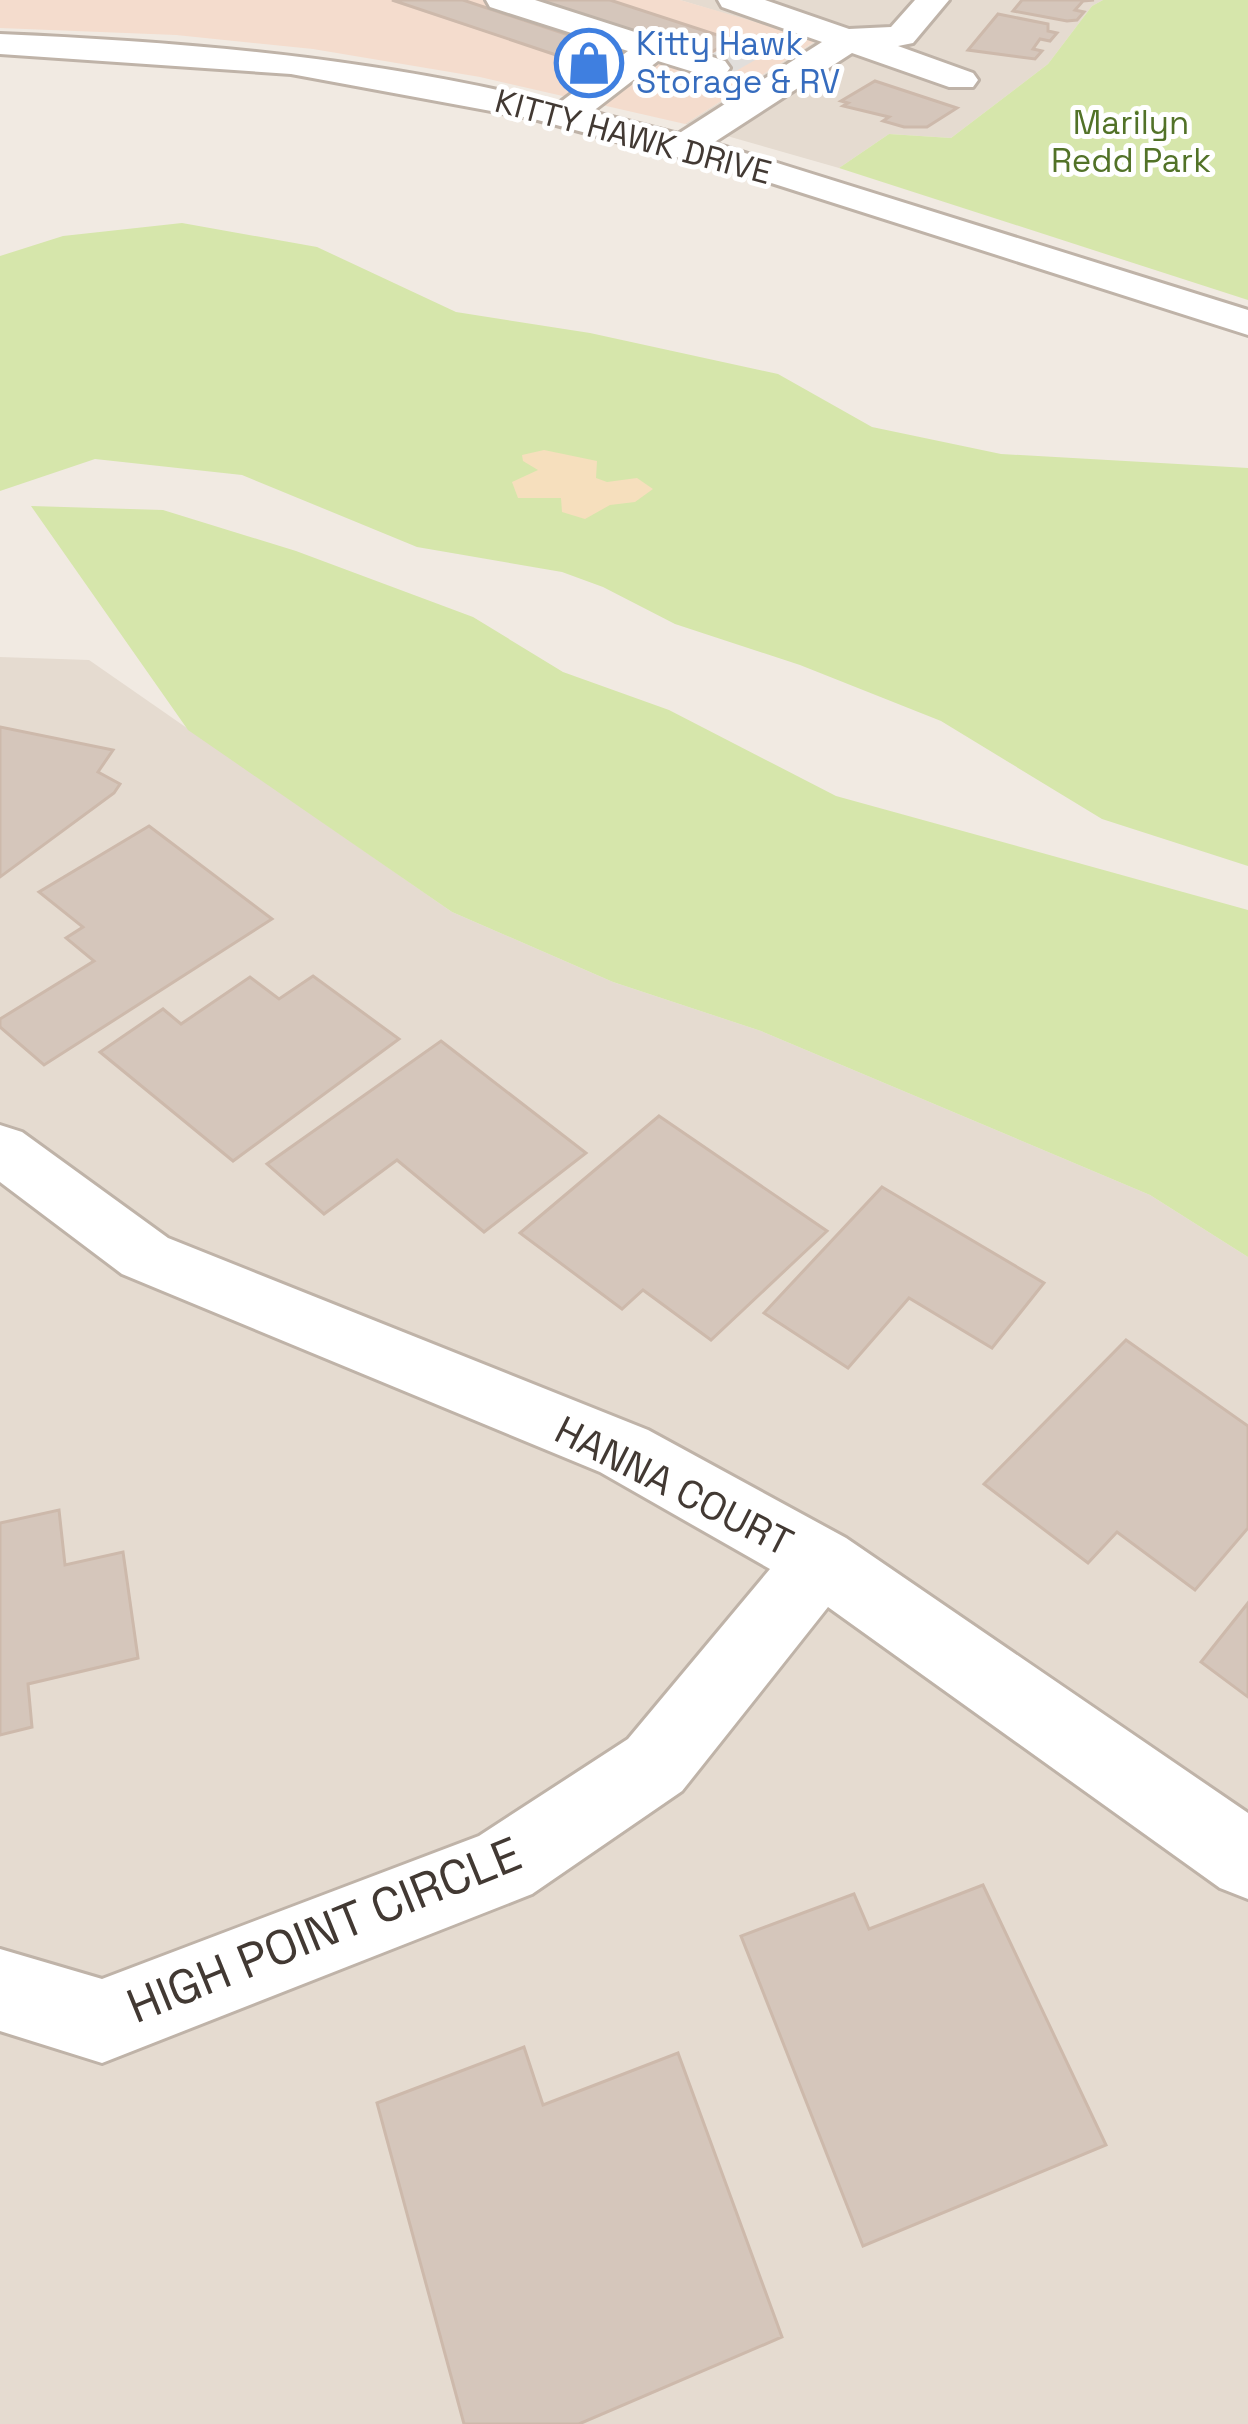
<svg xmlns="http://www.w3.org/2000/svg" width="1248" height="2424" font-family="'Space Grotesk',sans-serif">
	<style>
		.residential { fill: #e5dbd0 }
		.commercial { fill: #f4dccd }
		.green { fill: #d6e6ab }
		.sand { fill: #f6dfbd }
		.parking { fill: #e1dedb }
		.building { fill: #d5c6bb; stroke: #cdb9ab; stroke-width: 3 }
		.lines { fill: none; stroke-linecap: round; stroke-linejoin: round }
		.minor-casing { stroke: #bfb3a8; stroke-width: 6 }
		.minor { fill: #fff; fill-rule: evenodd }
		.labels { text-anchor: middle; dominant-baseline: central; stroke-width: 10; stroke-linejoin: round; paint-order: stroke }
		.far-shop-label { font-size: 33px; fill: #366cbe; stroke: #fff; text-anchor: start }
		.far-park-label { font-size: 33px; fill: #527228; stroke: #fff }
		.far-street-label { font-size: 33px; fill: #423933; stroke: #fff }
		.street-label { font-size: 39px; fill: #423933; stroke: #fff }
		.near-street-label { font-size: 48px; fill: #423933; stroke: #fff }
	</style>
	<rect width="100%" height="100%" fill="#f1eae2"/>
	<path class="residential" d="M 680,0 L 1103,0 L 1092,6 L 1048,64 L 951,138 L 889,134 L 839,168 L 685,124 L 816,41 Z
		M 0,657 L 89,660 L 452,912 L 613,982 L 761,1031 L 1150,1195 L 1248,1257 L 1248,2424 L 0,2424 Z"/>
	<path class="commercial" d="M 0,0 L 680,0 L 817,40 L 685,124 L 480,77 L 313,49 L 176,35 L 0,28 Z"/>
	<path class="green" d="M 1103,0 L 1248,0 L 1248,300 L 839,168 L 889,134 L 951,138 L 1048,64 L 1092,6 Z
		M 182,223 L 317,247 L 456,312 L 590,333 L 778,374 L 872,427 L 1001,454 L 1248,468 L 1248,866 L 1102,819 L 941,721 L 800,665 L 675,624 L 603,587 L 562,572 L 417,547 L 242,475 L 95,459 L 0,491 L 0,256 L 63,236 Z
		M 31,506 L 163,510 L 296,551 L 473,617 L 563,672 L 669,710 L 836,796 L 1248,910 L 1248,1257 L 1150,1195 L 761,1031 L 613,982 L 452,912 L 188,730 Z"/>
	<path class="sand" d="M 544,450 L 597,461 L 596,478 L 607,482 L 637,478 L 653,489 L 635,502 L 610,505 L 585,519 L 562,512 L 561,498 L 518,498 L 512,482 L 538,470 L 523,461 L 522,455 Z"/>
	<path class="parking" d="M 737,40 L 771,51 L 697,93 L 662,81 Z"/>
	<path class="building" d="M 392,0 L 463,0 L 614,50 L 586,65 Z
		M 538,0 L 610,0 L 733,40 L 706,55 Z
		M 1022,0 L 1094,0 L 1083,1 L 1075,10 L 1084,12 L 1077,20 L 1067,21 L 1013,11 Z
		M 998,14 L 1048,24 L 1048,31 L 1057,33 L 1050,41 L 1040,39 L 1033,49 L 1042,51 L 1035,59 L 968,50 Z
		M 875,81 L 957,108 L 927,127 L 904,127 L 883,121 L 889,117 L 843,106 L 848,103 L 841,101 Z
		M 0,727 L 113,750 L 98,772 L 120,784 L 114,793 L 0,877 Z
		M 149,826 L 272,919 L 44,1065 L 0,1027 L 0,1019 L 94,961 L 66,938 L 83,927 L 39,892 Z
		M 313,976 L 399,1039 L 233,1161 L 100,1052 L 163,1009 L 181,1024 L 250,977 L 279,999 Z
		M 441,1041 L 586,1153 L 484,1232 L 397,1160 L 324,1214 L 267,1164 Z
		M 659,1116 L 827,1231 L 711,1340 L 643,1290 L 622,1309 L 520,1233 Z
		M 882,1187 L 1044,1283 L 992,1348 L 909,1298 L 848,1368 L 764,1313 Z
		M 1126,1340 L 1248,1426 L 1248,1528 L 1195,1590 L 1117,1532 L 1088,1563 L 984,1484 Z
		M 59,1510 L 65,1565 L 123,1552 L 138,1658 L 28,1684 L 32,1727 L 0,1735 L 0,1523 Z
		M 1248,1603 L 1248,1697 L 1201,1662 Z
		M 983,1885 L 1106,2145 L 863,2246 L 741,1936 L 854,1894 L 869,1929 Z
		M 524,2047 L 543,2105 L 678,2053 L 782,2337 L 579,2424 L 464,2424 L 377,2103 Z"/>
	<g class="lines">
		<g class="minor-casing">
			<path id="minor" d="M 486,0 L 535,0 L 725,61 L 730,68 L 725,75 L 713,78 L 658,61 L 592,112 L 678,134 L 822,42 L 722,7 L 718,0 L 765,0 L 849,29 L 891,27 L 915,0 L 949,0 L 913,43 L 898,46 L 973,73 L 978,80 L 973,87 L 949,87 L 852,53 L 713,143 L 1248,310 L 1248,335 L 762,180 L 534,119 L 291,74 L 0,54 L 0,34 C 188,42 374,58 558,104 L 628,51 L 490,7 Z
				M 0,1125 L 22,1132 L 168,1238 L 648,1430 L 846,1538 L 1248,1813 L 1248,1899 L 1220,1888 L 828,1607 L 682,1791 L 532,1894 L 102,2063 L 0,2031 L 0,1949 L 102,1979 L 479,1836 L 628,1739 L 770,1569 L 600,1472 L 122,1274 L 0,1182 Z"/>
		</g>
		<use href="#minor" class="minor"/>
	</g>
	<defs>
		<g id="shop-ring" transform="scale(3.45)"><circle r="9.5" fill="#fff" stroke="#3f7fe0" stroke-width="1.5"/><path d="M-5-2.5h2.3a2.7 3.5 0 0 1 5.4 0H5L5.5 6h-11ZM-1.5-2.5h3a1.5 2.3 0 0 0-3 0Z" fill="#3f7fe0"/></g>
	</defs>
	<g fill-rule="evenodd">
		<use href="#shop-ring" x="589" y="63"/>
	</g>
	<g class="labels">
		<g class="far-shop-label">
			<text x="636" y="44">Kitty Hawk<tspan x="636" dy="38">Storage &amp; RV</tspan></text>
		</g>
		<g class="far-park-label">
			<text x="1131" y="123">Marilyn<tspan x="1131" dy="38">Redd Park</tspan></text>
		</g>
		<g class="far-street-label">
			<text transform="translate(633 137) rotate(15)">KITTY HAWK DRIVE</text>
		</g>
		<g class="street-label">
			<text transform="translate(674 1486) rotate(27)">HANNA COURT</text>
		</g>
		<g class="near-street-label">
			<text transform="translate(324 1930) rotate(-22)">HIGH POINT CIRCLE</text>
		</g>
	</g>
</svg>
